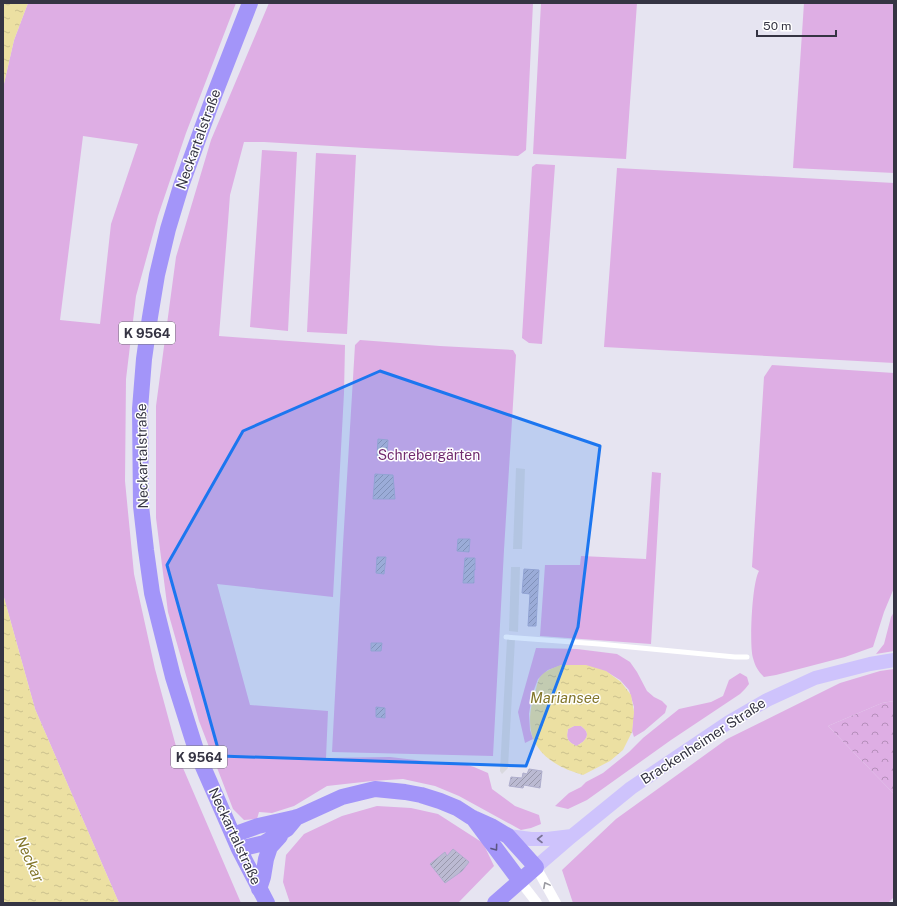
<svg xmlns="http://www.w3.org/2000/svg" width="897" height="906" font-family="'Public Sans',sans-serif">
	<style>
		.green { fill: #deaee4; fill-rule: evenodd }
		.park { fill: url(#park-crowns) }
		.parking { fill: #d9d9df }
		.water { fill: url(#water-ripples); fill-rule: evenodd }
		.building { fill: url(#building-hatch); stroke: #afaecd }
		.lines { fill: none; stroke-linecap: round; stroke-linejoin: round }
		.lane { stroke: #fff; stroke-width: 5 }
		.street { stroke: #fff; stroke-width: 10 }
		.secondary { stroke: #cec3fc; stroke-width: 14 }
		.primary { stroke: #a395f9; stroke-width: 16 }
		.oneway { stroke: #7a7496 }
		.oneway2 { stroke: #5c5683 }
		.oneway3 { stroke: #9a9aa1 }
		.marked { fill: #1c76f0; fill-opacity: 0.2; stroke: #1c76f0; stroke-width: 3; stroke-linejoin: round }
		.labels { text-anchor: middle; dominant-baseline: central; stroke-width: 3; stroke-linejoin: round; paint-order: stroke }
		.shield { fill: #fff; stroke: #72717b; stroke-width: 1 }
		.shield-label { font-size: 13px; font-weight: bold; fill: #353443 }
		.street-label { font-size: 14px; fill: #353443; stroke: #fff }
		.park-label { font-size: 14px; fill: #712b6e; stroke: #fff }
		.water-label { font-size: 15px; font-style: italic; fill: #83762a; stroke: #fff }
	</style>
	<defs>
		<pattern id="park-crowns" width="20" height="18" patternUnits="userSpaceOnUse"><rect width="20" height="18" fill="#deaee4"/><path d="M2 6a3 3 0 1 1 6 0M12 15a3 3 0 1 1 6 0" fill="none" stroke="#b58eba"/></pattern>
		<pattern id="water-ripples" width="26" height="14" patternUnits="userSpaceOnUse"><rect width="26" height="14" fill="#ece0a2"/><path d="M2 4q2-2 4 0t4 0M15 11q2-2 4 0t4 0" fill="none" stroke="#cbc18d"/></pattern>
		<pattern id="building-hatch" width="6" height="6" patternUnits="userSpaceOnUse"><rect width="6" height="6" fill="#bbbad2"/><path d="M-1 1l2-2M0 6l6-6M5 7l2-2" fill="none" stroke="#9998ac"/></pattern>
	</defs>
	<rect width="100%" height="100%" fill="#e6e4f1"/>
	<path class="green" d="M 28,3 L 236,3 L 186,133 L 158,216 L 136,296 L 126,379 L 125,481 L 134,574 L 155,669 L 180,761 L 241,903 L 119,903 L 35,709 L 3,594 L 3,88 L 14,40 ZM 83,136 L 138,144 L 111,224 L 100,324 L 60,320 Z
		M 269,3 L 533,3 L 526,150 L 518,156 L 365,148 L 264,142 L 244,142 L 230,195 L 228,222 L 219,336 L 345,345 L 344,393 L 333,597 L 217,584 L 250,705 L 328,711 L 326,758 L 390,757 L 433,762 L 460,763 L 474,767 L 488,773 L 492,789 L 515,806 L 539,815 L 541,824 L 531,828 L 521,830 L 459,796 L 435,786 L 403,779 L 372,781 L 327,786 L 294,806 L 272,813 L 259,812 L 257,819 L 244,820 L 233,809 L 199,721 L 168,612 L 156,518 L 156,406 L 176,257 L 211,140 Z
		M 541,3 L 637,3 L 626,159 L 533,154 Z
		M 804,3 L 894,3 L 894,173 L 793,168 Z
		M 262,150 L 297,152 L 288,331 L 250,327 Z
		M 316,153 L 356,155 L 347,334 L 307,332 Z
		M 536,164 L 555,165 L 542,344 L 529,343 L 522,338 L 532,167 Z
		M 617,168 L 894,183 L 894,363 L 604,347 Z
		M 360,340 L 440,346 L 513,350 L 516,355 L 504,550 L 493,756 L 332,752 L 343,544 L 355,345 Z
		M 772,365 L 894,373 L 894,588 L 884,612 L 873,647 L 845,657 L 776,675 L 764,677 C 758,671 755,666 753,658 C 749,645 752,582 759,571 L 752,567 L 764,377 Z
		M 652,472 L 661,473 L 651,644 L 540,636 L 545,565 L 580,565 L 581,556 L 646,559 Z
		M 894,612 L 894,651 L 876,654 L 884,644 L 891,617 Z
		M 536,648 L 577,649 L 617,654 L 630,662 L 637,672 L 647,691 L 654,697 L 662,701 L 667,706 L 665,713 L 644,731 L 634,737 L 632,731 L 634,707 L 629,690 L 620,680 L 607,672 L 583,665 L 562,665 L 548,670 L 538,679 L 532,695 L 529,714 L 530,730 L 533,739 L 525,743 L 518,712 Z
		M 894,669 L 894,701 L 882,703 L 828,726 L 894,794 L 894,897 L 888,903 L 573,903 L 562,870 L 616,819 L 727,739 L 840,683 L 880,671 Z
		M 740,673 L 747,677 L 749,684 L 745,689 L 740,694 L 671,740 L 587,800 L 568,809 L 555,806 L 569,793 L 581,787 L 586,782 L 603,773 L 629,752 L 643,738 L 679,709 L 711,702 L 723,696 L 729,680 Z
		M 574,726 L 581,726 C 583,728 585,729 586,731 C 590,738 581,744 576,746 C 567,741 566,739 568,729 Z
		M 377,806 L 411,808 L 438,814 L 483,843 L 494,866 L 458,903 L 290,903 L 283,882 L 286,855 L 304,834 L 342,816 Z"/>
	<path class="park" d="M 894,701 L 894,794 L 828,726 L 882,703 Z"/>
	<path class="parking" d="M 516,468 L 525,469 L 522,549 L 513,549 Z
		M 511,567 L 520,567 L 518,632 L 509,631 Z
		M 507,639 L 515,639 L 508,768 L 502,774 L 500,771 Z"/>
	<path class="water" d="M 3,3 L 28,3 L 14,40 L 3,88 Z
		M 3,594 L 35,709 L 119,903 L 3,903 Z
		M 561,665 L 586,665 L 606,671 L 621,682 L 631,695 L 634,712 L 632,732 L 623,750 L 610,761 L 583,775 C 566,770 547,762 537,746 C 526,729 530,707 536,689 C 537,685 538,680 540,677 C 546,670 553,668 561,665 ZM 574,726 L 581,726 C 583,728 585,729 586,731 C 590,738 581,744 576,746 C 567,741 566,739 568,729 Z"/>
	<path class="building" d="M 378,439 L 388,440 L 387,456 L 377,456 Z
		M 375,474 L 393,475 L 395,499 L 373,499 Z
		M 458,539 L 470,539 L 469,552 L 457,551 Z
		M 377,557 L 386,557 L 384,574 L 376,573 Z
		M 465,558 L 475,558 L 475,570 L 474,570 L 474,583 L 463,583 Z
		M 524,569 L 539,570 L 536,626 L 528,626 L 530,594 L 522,593 Z
		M 371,643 L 382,643 L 381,651 L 371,651 Z
		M 376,707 L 385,708 L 385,718 L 376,717 Z
		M 529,769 L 542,771 L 540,788 L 524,785 L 523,788 L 509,786 L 511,777 L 522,778 L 523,773 L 527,774 Z
		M 453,849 L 469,862 L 462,871 L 445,883 L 430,864 L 445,852 L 447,856 Z"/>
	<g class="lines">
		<path class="lane" d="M 506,637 L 599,644 L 735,657 L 747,657"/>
		<path class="street" d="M 536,867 L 556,903
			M 520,881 L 537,903"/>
		<path class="secondary" d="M 508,836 L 531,839 L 547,839 L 572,836
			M 536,867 L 572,836 L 631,788 L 729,722 L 767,700 L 815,678 L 870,664 L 894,660"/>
		<path class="primary" d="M 250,3 L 215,93 L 181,186 L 168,229 L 157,275 L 150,317 L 144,359 L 140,409 L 141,506 L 146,550 L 152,593 L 173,677 L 197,753 L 239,849 L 267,903
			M 473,818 L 520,881
			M 233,835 L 258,826 L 298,817 L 342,797 L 375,789 L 405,792 L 421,795 L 440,801 L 457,808 L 471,817 L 491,826 L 508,836 L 536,867 L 495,903
			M 239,849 L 264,843 L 287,829 L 297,817
			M 259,889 L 263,877 L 266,859 L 270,847 L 280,836"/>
	</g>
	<defs><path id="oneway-chevron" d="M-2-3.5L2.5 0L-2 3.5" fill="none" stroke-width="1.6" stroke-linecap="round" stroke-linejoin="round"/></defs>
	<use class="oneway" href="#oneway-chevron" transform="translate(540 839) rotate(180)"/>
	<use class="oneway2" href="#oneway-chevron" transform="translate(495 848) rotate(54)"/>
	<use class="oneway3" href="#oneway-chevron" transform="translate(546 885) rotate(-118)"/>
	<path class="marked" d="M 380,371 L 600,446 L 578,627 L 526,766 L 220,756 L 167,565 L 243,431 Z"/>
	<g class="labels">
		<g class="shield">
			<rect x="119" y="322" width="56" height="22" rx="3"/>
			<rect x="171" y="746" width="56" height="22" rx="3"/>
		</g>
		<g class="shield-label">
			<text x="147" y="333">K 9564</text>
			<text x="199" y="757">K 9564</text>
		</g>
		<g class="street-label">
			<text transform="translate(198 139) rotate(-70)">Neckartalstraße</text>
			<text transform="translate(142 456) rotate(-91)">Neckartalstraße</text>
			<text transform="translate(703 741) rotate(-33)">Brackenheimer Straße</text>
			<text transform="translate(235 836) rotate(65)">Neckartalstraße</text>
		</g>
		<g class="park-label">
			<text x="429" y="455">Schrebergärten</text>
		</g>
		<g class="water-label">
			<text x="565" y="697">Mariansee</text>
			<text transform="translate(30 859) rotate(66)">Neckar</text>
		</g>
	</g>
	<rect width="897" height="906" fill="none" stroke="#353443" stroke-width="8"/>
	<path d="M757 30v6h79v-6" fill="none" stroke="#353443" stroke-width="2"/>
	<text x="763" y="30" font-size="12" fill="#353443" stroke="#ffffff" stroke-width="3" paint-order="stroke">50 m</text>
</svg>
